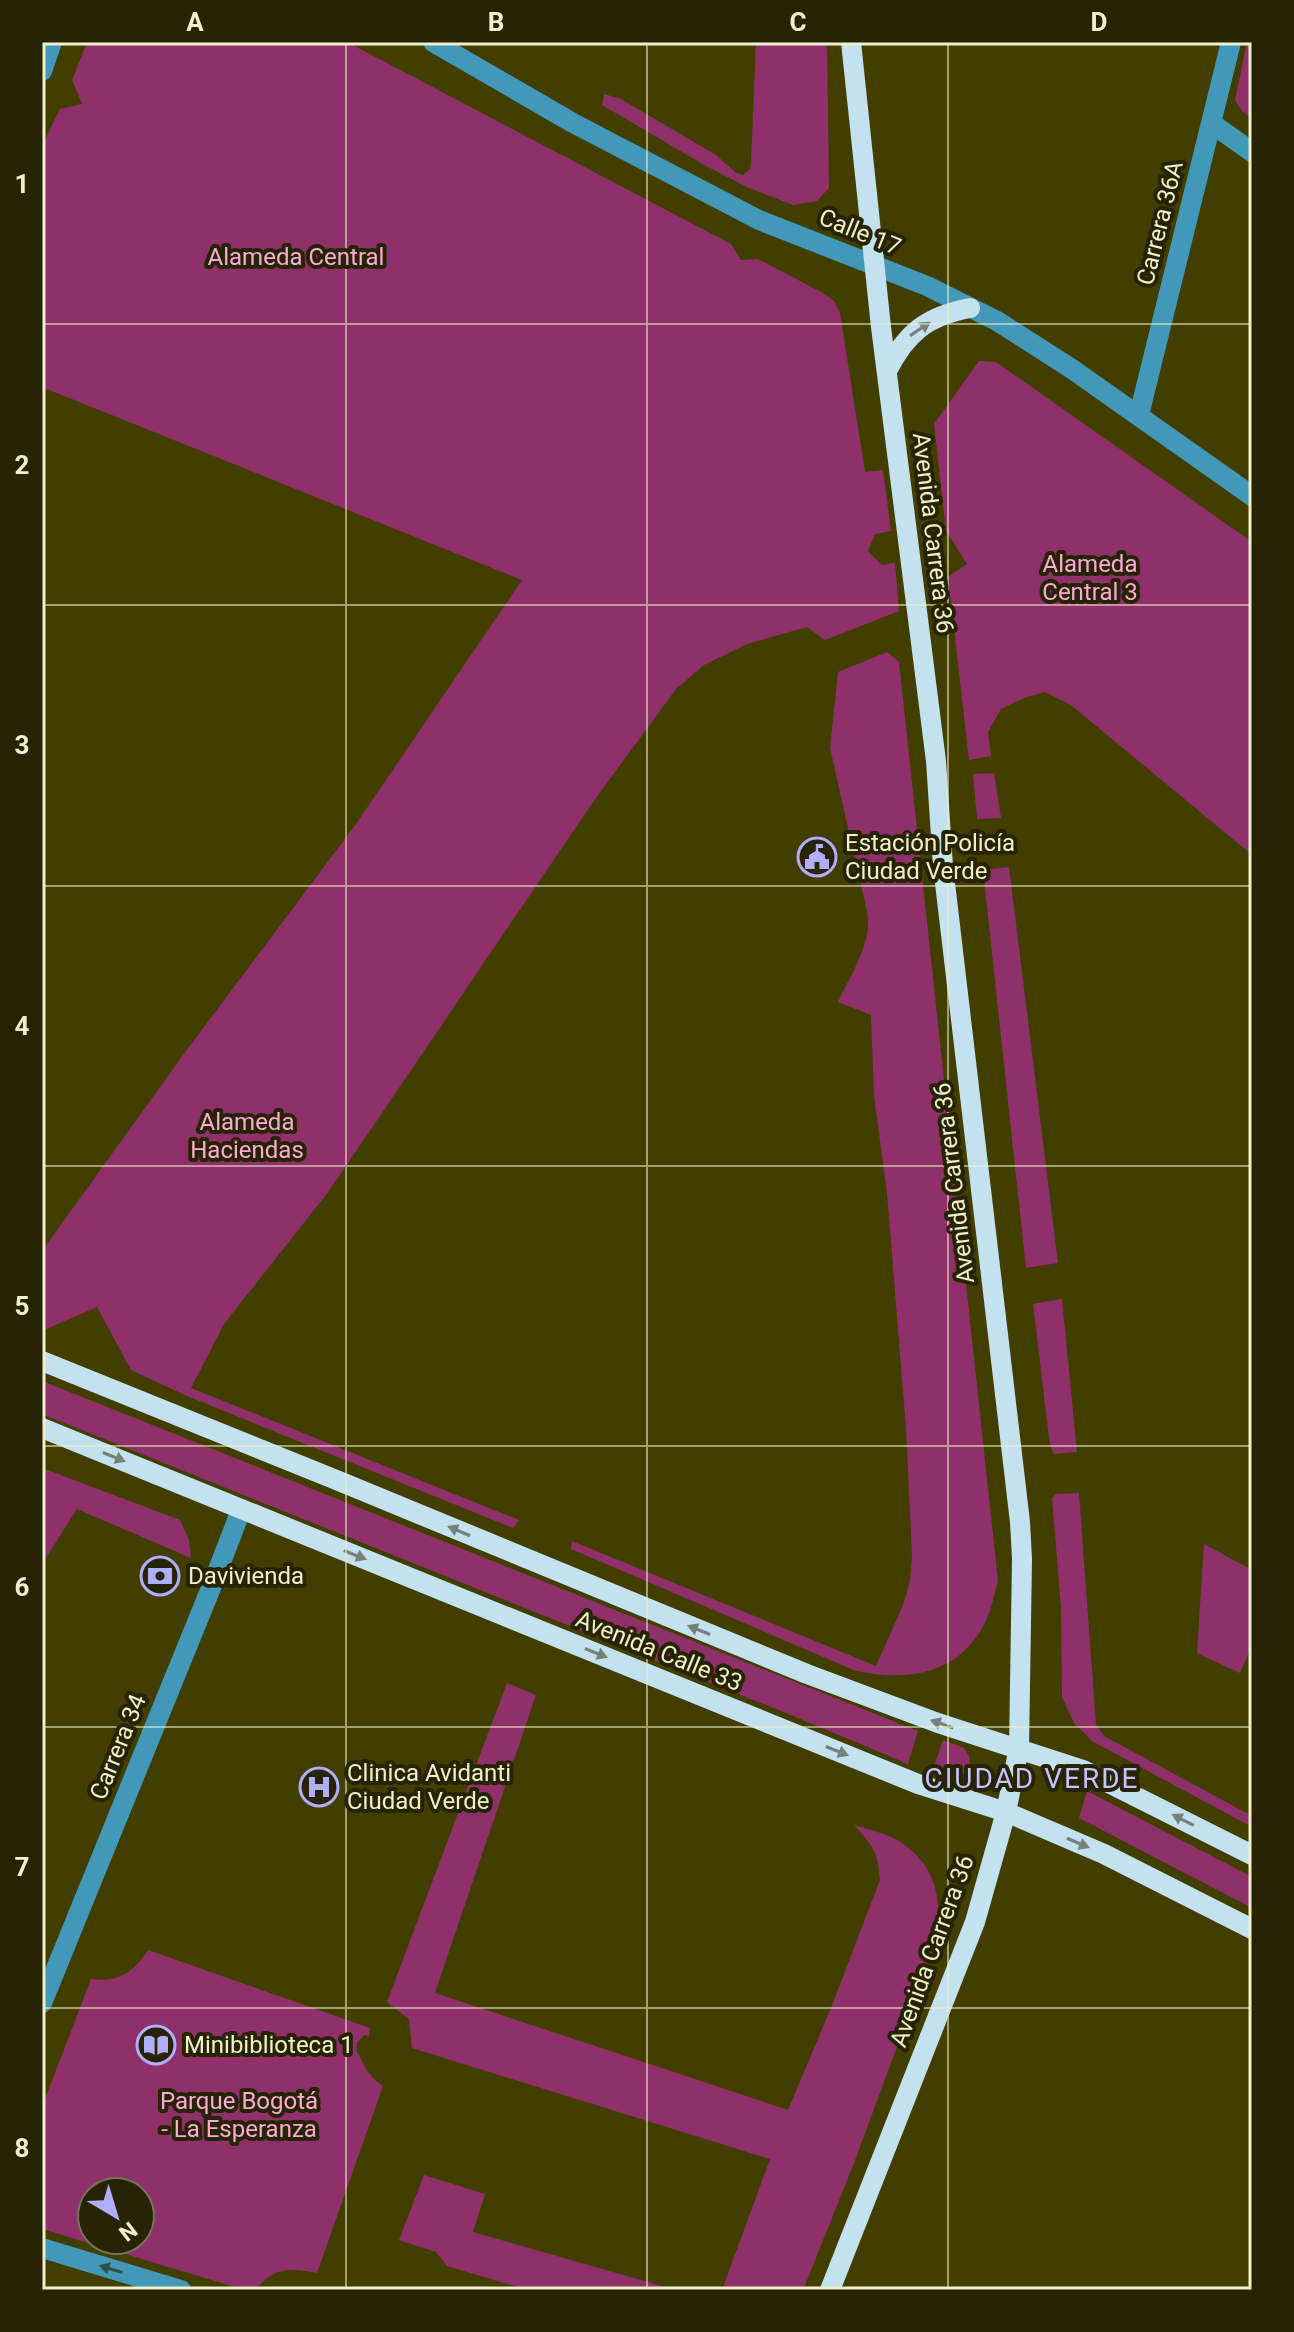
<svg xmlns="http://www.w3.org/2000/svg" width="1294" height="2332" font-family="Roboto,sans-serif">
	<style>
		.green { fill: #90306b; fill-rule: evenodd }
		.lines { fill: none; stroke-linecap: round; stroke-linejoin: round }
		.minor { stroke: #4198b8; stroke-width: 20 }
		.major { stroke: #c3e1ee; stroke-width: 20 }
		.oneway { fill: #74827a }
		.oneway2 { fill: #31524d }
		.grid { fill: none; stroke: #f0f0cb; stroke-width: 2; stroke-opacity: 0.55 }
		.labels { text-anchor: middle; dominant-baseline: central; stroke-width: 8; stroke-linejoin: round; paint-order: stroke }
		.street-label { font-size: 24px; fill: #f0f0cb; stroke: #262405 }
		.park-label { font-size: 24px; fill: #fbaad5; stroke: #262405 }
		.poi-label { font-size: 24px; fill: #f0f0cb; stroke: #262405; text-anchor: start }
		.quarter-label { font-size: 28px; letter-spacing: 2px; fill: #c5c3fc; stroke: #262405 }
		.neatline { fill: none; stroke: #f0f0cb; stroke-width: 3 }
		.grid-label { font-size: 26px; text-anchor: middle; font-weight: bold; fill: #f0f0cb }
	</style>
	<rect width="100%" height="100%" fill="#413e00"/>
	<path class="green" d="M 87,42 L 347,42 L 731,244 L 741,260 L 758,259 L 821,292 L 834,301 L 840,313 L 865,472 L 883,470 L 891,531 L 875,534 L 868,551 L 882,565 L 895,563 L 899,611 L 825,640 L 807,627 L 747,644 L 704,665 L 676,689 L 593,802 L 329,1191 L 224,1324 L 191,1388 L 519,1520 L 513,1528 L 187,1396 L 131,1370 L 97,1307 L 42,1331 L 42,1251 L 186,1051 L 356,824 L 522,580 L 42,387 L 42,146 L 60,109 L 82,104 L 72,80 Z
		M 756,42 L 827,42 L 829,188 L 817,201 L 793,205 L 749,188 L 706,166 L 602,105 L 604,94 L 621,99 L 716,155 L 736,173 L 743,175 L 750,169 L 751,162 Z
		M 1247,42 L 1252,42 L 1252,119 L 1242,111 L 1235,100 Z
		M 979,361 L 996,362 L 1252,542 L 1252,855 L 1071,705 L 1045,692 L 1024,698 L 1001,709 L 988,732 L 991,756 L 969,760 L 948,577 L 967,564 L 946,531 L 934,424 Z
		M 887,652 L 899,662 L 998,1581 C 995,1590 993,1601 990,1611 C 967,1672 914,1683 856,1671 L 571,1549 L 572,1541 L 876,1666 L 903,1605 L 910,1581 L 912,1555 L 906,1428 L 887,1193 L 874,1096 L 871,1015 L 838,1002 C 851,974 870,947 868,916 L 830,748 L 838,672 Z
		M 994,773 L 1001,818 L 977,819 L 973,774 Z
		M 1009,867 L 1058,1263 L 1026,1268 L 983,870 Z
		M 1062,1299 L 1077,1452 L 1054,1454 L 1050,1446 L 1033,1304 Z
		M 42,1381 L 918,1731 L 908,1764 L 791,1715 L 42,1414 Z
		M 42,1468 L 180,1520 L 189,1540 L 191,1558 L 77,1509 L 42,1564 Z
		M 1079,1493 L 1096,1725 L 1104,1736 L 1252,1816 L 1252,1827 L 1092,1741 L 1074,1723 L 1062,1697 L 1061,1607 L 1052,1498 L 1056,1494 Z
		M 1204,1544 L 1252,1570 L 1252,1645 L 1240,1673 L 1197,1653 Z
		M 507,1683 L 536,1695 L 435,1993 L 788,2110 L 831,2008 L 880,1880 C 878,1851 873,1846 854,1825 C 869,1830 890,1834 902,1843 C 937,1868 939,1895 939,1933 L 854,2163 L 803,2290 L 722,2290 L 770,2159 L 412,2048 L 409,2019 L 387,2002 Z
		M 943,1740 L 964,1748 L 969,1756 L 970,1768 C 959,1781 947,1775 932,1772 Z
		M 1087,1791 L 1252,1877 L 1252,1908 L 1079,1818 Z
		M 148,1950 L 370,2028 L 369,2036 L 365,2035 L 357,2042 L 356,2050 C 364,2064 368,2077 383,2086 L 317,2273 C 288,2268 275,2267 255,2290 L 245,2290 L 42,2229 L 42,2107 L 91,1979 C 118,1983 134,1972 148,1950 ZM 92,2192 L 140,2192 L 140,2240 L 92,2240 Z
		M 424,2175 L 485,2194 L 473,2232 L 676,2290 L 528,2290 L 447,2266 L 436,2252 L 399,2240 Z"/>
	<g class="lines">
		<path class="minor" d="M 433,42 L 573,123 L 759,220 L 927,286 L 997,321 L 1072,369 L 1252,496
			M 42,71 L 52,42
			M 1211,123 L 1252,152
			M 1139,415 L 1231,42
			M 42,2003 L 213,1583 L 241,1510
			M 42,2248 L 181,2290"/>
		<path class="major" d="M 887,371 C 906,333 927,316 970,308
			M 42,1361 L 334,1479 L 807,1674 L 938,1723 L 1083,1770 L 1252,1855
			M 42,1428 L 918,1784 L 1006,1812 L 1104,1854 L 1252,1929
			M 830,2290 L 975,1922 L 1006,1812 L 1019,1748 L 1022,1559 L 1020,1522 L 943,866 L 936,761 L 881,327 L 851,42"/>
	</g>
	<defs><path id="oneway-solid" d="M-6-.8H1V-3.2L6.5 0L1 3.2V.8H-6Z" transform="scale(2)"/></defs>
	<g class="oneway">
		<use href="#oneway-solid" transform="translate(920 329) rotate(-34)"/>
		<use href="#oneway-solid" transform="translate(114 1457) rotate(22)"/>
		<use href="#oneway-solid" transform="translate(459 1531) rotate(-157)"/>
		<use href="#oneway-solid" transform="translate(355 1555) rotate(22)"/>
		<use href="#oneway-solid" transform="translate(699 1630) rotate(-158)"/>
		<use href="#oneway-solid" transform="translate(596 1653) rotate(22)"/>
		<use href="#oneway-solid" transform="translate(942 1724) rotate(-161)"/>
		<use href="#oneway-solid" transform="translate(837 1751) rotate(22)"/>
		<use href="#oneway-solid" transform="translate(1183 1820) rotate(-153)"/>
		<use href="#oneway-solid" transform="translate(1078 1843) rotate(23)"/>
	</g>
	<use class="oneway2" href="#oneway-solid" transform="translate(111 2269) rotate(-163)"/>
	<path class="grid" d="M 346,42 L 346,2290M 647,42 L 647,2290M 948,42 L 948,2290M 42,324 L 1252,324M 42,605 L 1252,605M 42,886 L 1252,886M 42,1166 L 1252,1166M 42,1446 L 1252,1446M 42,1727 L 1252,1727M 42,2008 L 1252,2008"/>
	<defs>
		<g id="civic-ring" transform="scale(2)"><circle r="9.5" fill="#262405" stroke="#b2adf9" stroke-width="1.5"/><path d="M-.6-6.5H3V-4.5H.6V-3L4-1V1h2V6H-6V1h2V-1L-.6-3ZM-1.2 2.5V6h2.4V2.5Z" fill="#b2adf9"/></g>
		<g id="bank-ring" transform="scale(2)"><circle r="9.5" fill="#262405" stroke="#b2adf9" stroke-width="1.5"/><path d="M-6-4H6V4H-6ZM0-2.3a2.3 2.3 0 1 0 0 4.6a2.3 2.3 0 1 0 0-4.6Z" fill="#b2adf9"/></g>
		<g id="hospital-ring" transform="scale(2)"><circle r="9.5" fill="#262405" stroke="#b2adf9" stroke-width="1.5"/><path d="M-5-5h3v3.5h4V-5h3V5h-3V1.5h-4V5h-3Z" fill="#b2adf9"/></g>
		<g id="library-ring" transform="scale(2)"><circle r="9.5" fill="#262405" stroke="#b2adf9" stroke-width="1.5"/><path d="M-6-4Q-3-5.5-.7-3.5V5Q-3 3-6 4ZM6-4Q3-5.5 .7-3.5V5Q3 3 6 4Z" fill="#b2adf9"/></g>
	</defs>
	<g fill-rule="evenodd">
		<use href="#civic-ring" x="817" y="857"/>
		<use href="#bank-ring" x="160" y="1576"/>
		<use href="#hospital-ring" x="319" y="1787"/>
		<use href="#library-ring" x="156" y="2045"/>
	</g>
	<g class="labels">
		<g class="street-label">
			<text transform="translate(1160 223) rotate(-76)">Carrera 36A</text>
			<text transform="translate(860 232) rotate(22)">Calle 17</text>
			<text transform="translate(933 533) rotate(83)">Avenida Carrera 36</text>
			<text transform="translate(954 1183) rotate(-97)">Avenida Carrera 36</text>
			<text transform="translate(659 1651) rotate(22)">Avenida Calle 33</text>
			<text transform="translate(118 1747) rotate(-68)">Carrera 34</text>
			<text transform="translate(932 1951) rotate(-70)">Avenida Carrera 36</text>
		</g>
		<g class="park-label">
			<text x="296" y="257">Alameda Central</text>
			<text x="1090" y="564">Alameda<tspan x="1090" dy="28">Central 3</tspan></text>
			<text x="247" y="1122">Alameda<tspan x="247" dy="28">Haciendas</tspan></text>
			<text x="239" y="2101">Parque Bogotá<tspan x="239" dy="28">- La Esperanza</tspan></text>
		</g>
		<g class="poi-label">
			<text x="845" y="843">Estación Policía<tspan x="845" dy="28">Ciudad Verde</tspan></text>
			<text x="188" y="1576">Davivienda</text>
			<text x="347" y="1773">Clinica Avidanti<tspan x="347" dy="28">Ciudad Verde</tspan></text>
			<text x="184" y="2045">Minibiblioteca 1</text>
		</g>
		<g class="quarter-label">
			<text x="1032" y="1778">CIUDAD VERDE</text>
		</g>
	</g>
	<rect width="1294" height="2332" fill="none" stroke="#262405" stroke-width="88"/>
	<g transform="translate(116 2216) rotate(142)"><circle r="38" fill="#262405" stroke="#777654" stroke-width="2"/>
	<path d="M0-6L14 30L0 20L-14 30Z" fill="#b2adf9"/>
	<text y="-12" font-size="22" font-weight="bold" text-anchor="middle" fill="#f0f0cb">N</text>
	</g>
	<rect x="44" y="44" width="1206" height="2244" class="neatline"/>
	<g class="grid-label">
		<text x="195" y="31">A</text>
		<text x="496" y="31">B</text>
		<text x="798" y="31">C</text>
		<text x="1099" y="31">D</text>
		<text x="22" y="193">1</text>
		<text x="22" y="474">2</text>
		<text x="22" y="754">3</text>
		<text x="22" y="1035">4</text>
		<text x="22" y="1315">5</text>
		<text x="22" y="1596">6</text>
		<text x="22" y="1876">7</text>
		<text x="22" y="2157">8</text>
	</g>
</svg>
